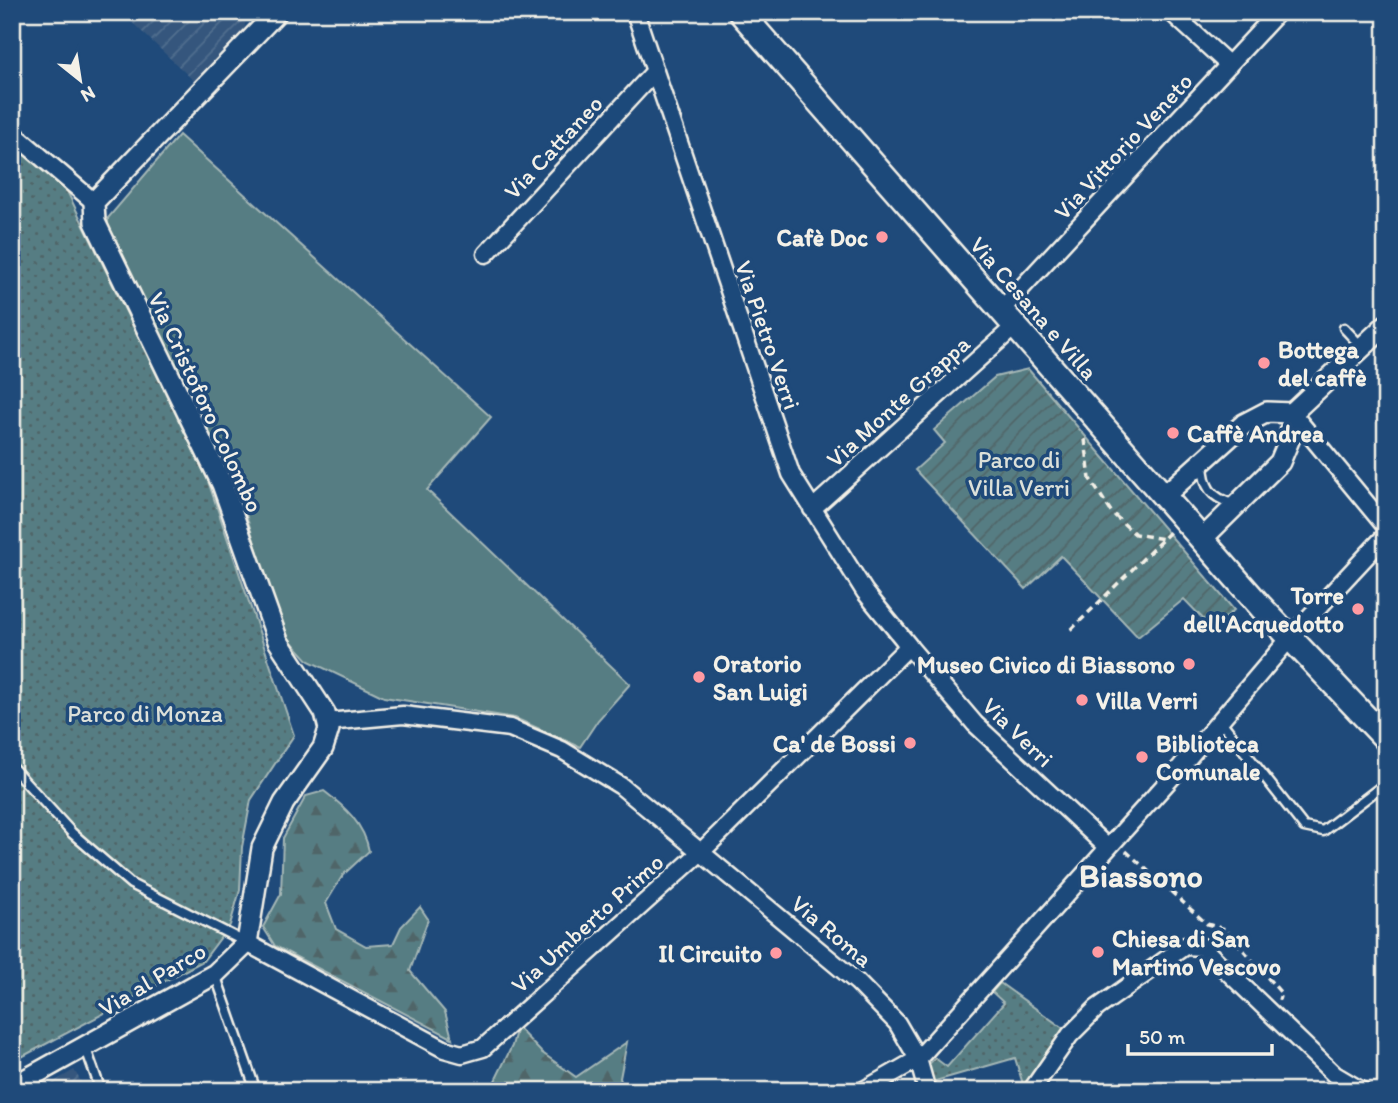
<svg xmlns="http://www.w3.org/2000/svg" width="1398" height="1103" font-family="Itim,sans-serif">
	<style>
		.industrial { fill: url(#industrial-furrows) }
		.forest { fill: url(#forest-firs); stroke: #a5b7b6; stroke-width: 2 }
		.park { fill: url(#park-dots); stroke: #a5b7b6; stroke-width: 2 }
		.garden { fill: url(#garden-furrows); stroke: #a5b7b6; stroke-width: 2 }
		.pitch { fill: #567d83; stroke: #a5b7b6; stroke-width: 2 }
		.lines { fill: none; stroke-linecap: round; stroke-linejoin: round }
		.service-casing { stroke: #f4f1e8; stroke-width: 13 }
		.minor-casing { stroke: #f4f1e8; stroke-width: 21 }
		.tertiary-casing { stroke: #f4f1e8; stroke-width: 24 }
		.secondary-casing { stroke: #f4f1e8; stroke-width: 28 }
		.path { stroke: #f4f1e8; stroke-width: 3.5; stroke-dasharray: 7 5; stroke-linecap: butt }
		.service { stroke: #1f4a7a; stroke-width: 8 }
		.minor { stroke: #1f4a7a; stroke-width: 16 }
		.tertiary { stroke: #1f4a7a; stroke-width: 19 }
		.secondary { stroke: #1f4a7a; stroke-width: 23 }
		.poi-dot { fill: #ff9aa2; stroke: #1f4a7a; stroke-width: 2.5 }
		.labels { text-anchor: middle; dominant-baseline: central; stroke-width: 7; stroke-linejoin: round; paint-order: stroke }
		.street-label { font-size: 24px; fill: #f4f1e8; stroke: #1f4a7a }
		.poi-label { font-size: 24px; font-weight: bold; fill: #f4f1e8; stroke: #1f4a7a; text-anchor: start }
		.park-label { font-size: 24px; fill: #dce0d9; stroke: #1f4a7a }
		.district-label { font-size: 32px; font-weight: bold; fill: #f4f1e8; stroke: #1f4a7a }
	</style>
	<defs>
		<pattern id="industrial-furrows" width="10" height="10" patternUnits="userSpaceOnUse" patternTransform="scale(1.75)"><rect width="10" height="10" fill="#34567d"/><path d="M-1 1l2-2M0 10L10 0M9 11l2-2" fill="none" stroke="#526f8f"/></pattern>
		<pattern id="forest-firs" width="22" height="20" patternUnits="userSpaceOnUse" patternTransform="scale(1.75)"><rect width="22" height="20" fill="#567d83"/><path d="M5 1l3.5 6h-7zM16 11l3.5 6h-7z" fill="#506568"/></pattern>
		<pattern id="park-dots" width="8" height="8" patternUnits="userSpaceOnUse" patternTransform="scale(1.75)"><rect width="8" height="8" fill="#567d83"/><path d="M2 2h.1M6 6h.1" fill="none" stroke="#506568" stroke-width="1.8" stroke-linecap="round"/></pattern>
		<pattern id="garden-furrows" width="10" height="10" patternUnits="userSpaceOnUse" patternTransform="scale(1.75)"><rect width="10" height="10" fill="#567d83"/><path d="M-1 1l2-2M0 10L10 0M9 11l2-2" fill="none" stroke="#506568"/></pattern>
	</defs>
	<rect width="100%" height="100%" fill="#1f4a7a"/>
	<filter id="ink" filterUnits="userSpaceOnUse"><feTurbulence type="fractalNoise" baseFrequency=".0143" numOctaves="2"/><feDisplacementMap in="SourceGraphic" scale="14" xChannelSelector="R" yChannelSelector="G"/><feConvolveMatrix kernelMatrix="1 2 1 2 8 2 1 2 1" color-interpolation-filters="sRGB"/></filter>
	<g filter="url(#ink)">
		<path class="industrial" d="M 121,12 L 252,12 L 246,18 L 244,31 L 195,82 Z
			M 74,1070 L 87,1091 L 39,1091 Z"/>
		<path class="forest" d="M 324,791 C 345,807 364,824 369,851 L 343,875 L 326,903 L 336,929 L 366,946 L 393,944 L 401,927 L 420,907 L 428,919 L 410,971 L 445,1012 L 452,1038 L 275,946 L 263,927 L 281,894 L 283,838 L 306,796 Z
			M 517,1027 L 541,1052 L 576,1077 L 627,1042 L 620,1078 L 624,1091 L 490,1091 L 512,1046 Z"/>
		<path class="park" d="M 12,143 L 67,191 L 207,478 L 294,735 L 251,800 L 242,847 L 240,890 L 230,925 L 203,961 L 12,1062 Z
			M 1000,983 L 1067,1031 L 1025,1091 L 1015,1058 L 925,1084 L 922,1071 L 935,1058 L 947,1067 L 1004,1003 L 992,992 Z"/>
		<path class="garden" d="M 1028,369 L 1234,610 L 1213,629 L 1184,599 L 1138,637 L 1061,556 L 1026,589 L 915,470 L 945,443 L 934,430 L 995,377 Z"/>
		<path class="pitch" d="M 179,135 L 491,417 L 427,490 L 630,684 L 598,720 L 580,747 L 515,718 L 384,697 L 309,661 L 289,639 L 275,606 L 238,490 L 108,230 L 108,218 Z"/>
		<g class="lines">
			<g class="service-casing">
				<path id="service" d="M 1344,328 L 1361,346
					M 1203,464 C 1204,487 1210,497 1233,504
					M 1220,720 L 1304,827 L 1323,831 L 1386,783
					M 12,767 L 72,833 L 131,884 L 247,943
					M 215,974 L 256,1091
					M 85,1046 L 101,1091"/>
			</g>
			<g class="minor-casing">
				<path id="minor" d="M 1171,12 L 1229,65
					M 12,132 L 94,202
					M 486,254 L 655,71
					M 1001,310 L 1278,12
					M 1292,413 L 1386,527
					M 812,509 L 1015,326
					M 905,642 L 975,724 L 1107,847
					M 327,722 L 403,715 L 510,728 L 562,750 L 621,786 L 857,982 L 897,1023 L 918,1059 L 927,1091
					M 247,943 L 444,1049 L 462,1054 L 483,1048 L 702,851 L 909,646 L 865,592 L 791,474 L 635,12
					M 862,1091 L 918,1059 L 1172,777 L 1290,638 L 1386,535
					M 1031,1091 L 1070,1035 L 1097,1008 L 1185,946 L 1202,947 L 1335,1075 L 1362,1091"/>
			</g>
			<g class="tertiary-casing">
				<path id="tertiary" d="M 1292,413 L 1386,325
					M 1164,496 L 1244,424 L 1267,412 L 1292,413
					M 1202,539 L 1280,462 L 1290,438 L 1292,413
					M 12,1087 L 215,974 L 247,943 L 262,848 L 284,803 L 323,748 L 329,729 L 325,713 L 278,641 L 222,484 L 95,222 L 94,202 L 277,12"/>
			</g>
			<g class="secondary-casing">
				<path id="secondary" d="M 740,12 L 1261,607 L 1386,739"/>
			</g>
			<path class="path" d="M 1085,439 L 1090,479 L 1112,513 L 1135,534 L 1164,539
				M 1071,630 L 1170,532
				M 1126,851 L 1207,924 L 1225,929 L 1281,993 L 1279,1000"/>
			<use href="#service" class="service"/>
			<use href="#minor" class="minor"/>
			<use href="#tertiary" class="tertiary"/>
			<use href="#secondary" class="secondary"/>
		</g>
	</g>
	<g class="poi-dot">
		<circle cx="882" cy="237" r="7"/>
		<circle cx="1264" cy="363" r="7"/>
		<circle cx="1173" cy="433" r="7"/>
		<circle cx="1358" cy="609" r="7"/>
		<circle cx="1189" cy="664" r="7"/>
		<circle cx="699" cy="677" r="7"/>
		<circle cx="1082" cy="700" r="7"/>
		<circle cx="910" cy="743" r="7"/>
		<circle cx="1142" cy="757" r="7"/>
		<circle cx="1098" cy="952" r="7"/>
		<circle cx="776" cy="953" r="7"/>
	</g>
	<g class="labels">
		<g class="street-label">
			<text transform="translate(1123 146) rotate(-47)">Via Vittorio Veneto</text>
			<text transform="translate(553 147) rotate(-47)">Via Cattaneo</text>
			<text transform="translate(1034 308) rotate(49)">Via Cesana e Villa</text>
			<text transform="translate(768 335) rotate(71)">Via Pietro Verri</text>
			<text transform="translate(898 401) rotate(-42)">Via Monte Grappa</text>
			<text transform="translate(206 402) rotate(65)">Via Cristoforo Colombo</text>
			<text transform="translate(1018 732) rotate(44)">Via Verri</text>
			<text transform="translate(587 923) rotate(-42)">Via Umberto Primo</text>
			<text transform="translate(832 931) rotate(40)">Via Roma</text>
			<text transform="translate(152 979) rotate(-31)">Via al Parco</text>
		</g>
		<g class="poi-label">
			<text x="868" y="237" text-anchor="end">Cafè Doc</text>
			<text x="1278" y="349">Bottega<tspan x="1278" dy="28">del caffè</tspan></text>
			<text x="1187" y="433">Caffè Andrea</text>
			<text x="1344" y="595" text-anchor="end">Torre<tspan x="1344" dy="28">dell'Acquedotto</tspan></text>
			<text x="713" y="663">Oratorio<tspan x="713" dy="28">San Luigi</tspan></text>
			<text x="1175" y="664" text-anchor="end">Museo Civico di Biassono</text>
			<text x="1096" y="700">Villa Verri</text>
			<text x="896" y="743" text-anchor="end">Ca' de Bossi</text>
			<text x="1156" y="743">Biblioteca<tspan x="1156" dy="28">Comunale</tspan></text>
			<text x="1112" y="938">Chiesa di San<tspan x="1112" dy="28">Martino Vescovo</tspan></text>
			<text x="762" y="953" text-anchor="end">Il Circuito</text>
		</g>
		<g class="park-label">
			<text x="1019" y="459">Parco di<tspan x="1019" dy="28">Villa Verri</tspan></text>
			<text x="145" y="713">Parco di Monza</text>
		</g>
		<g class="district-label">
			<text x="1141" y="876">Biassono</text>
		</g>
	</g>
	<rect width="1398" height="1103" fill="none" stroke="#1f4a7a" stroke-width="42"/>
	<rect x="21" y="21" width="1356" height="1061" fill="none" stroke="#f4f1e8" stroke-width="2.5" filter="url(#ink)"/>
	<g transform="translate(80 80) rotate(150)" stroke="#1f4a7a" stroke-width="5" paint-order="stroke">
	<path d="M0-5L12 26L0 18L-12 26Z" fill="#f4f1e8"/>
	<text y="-10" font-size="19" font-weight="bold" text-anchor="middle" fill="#f4f1e8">N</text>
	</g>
	<path d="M1128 1044v10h144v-10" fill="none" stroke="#f4f1e8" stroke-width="3.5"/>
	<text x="1139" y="1044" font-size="21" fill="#f4f1e8" stroke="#1f4a7a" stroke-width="5" paint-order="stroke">50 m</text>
</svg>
